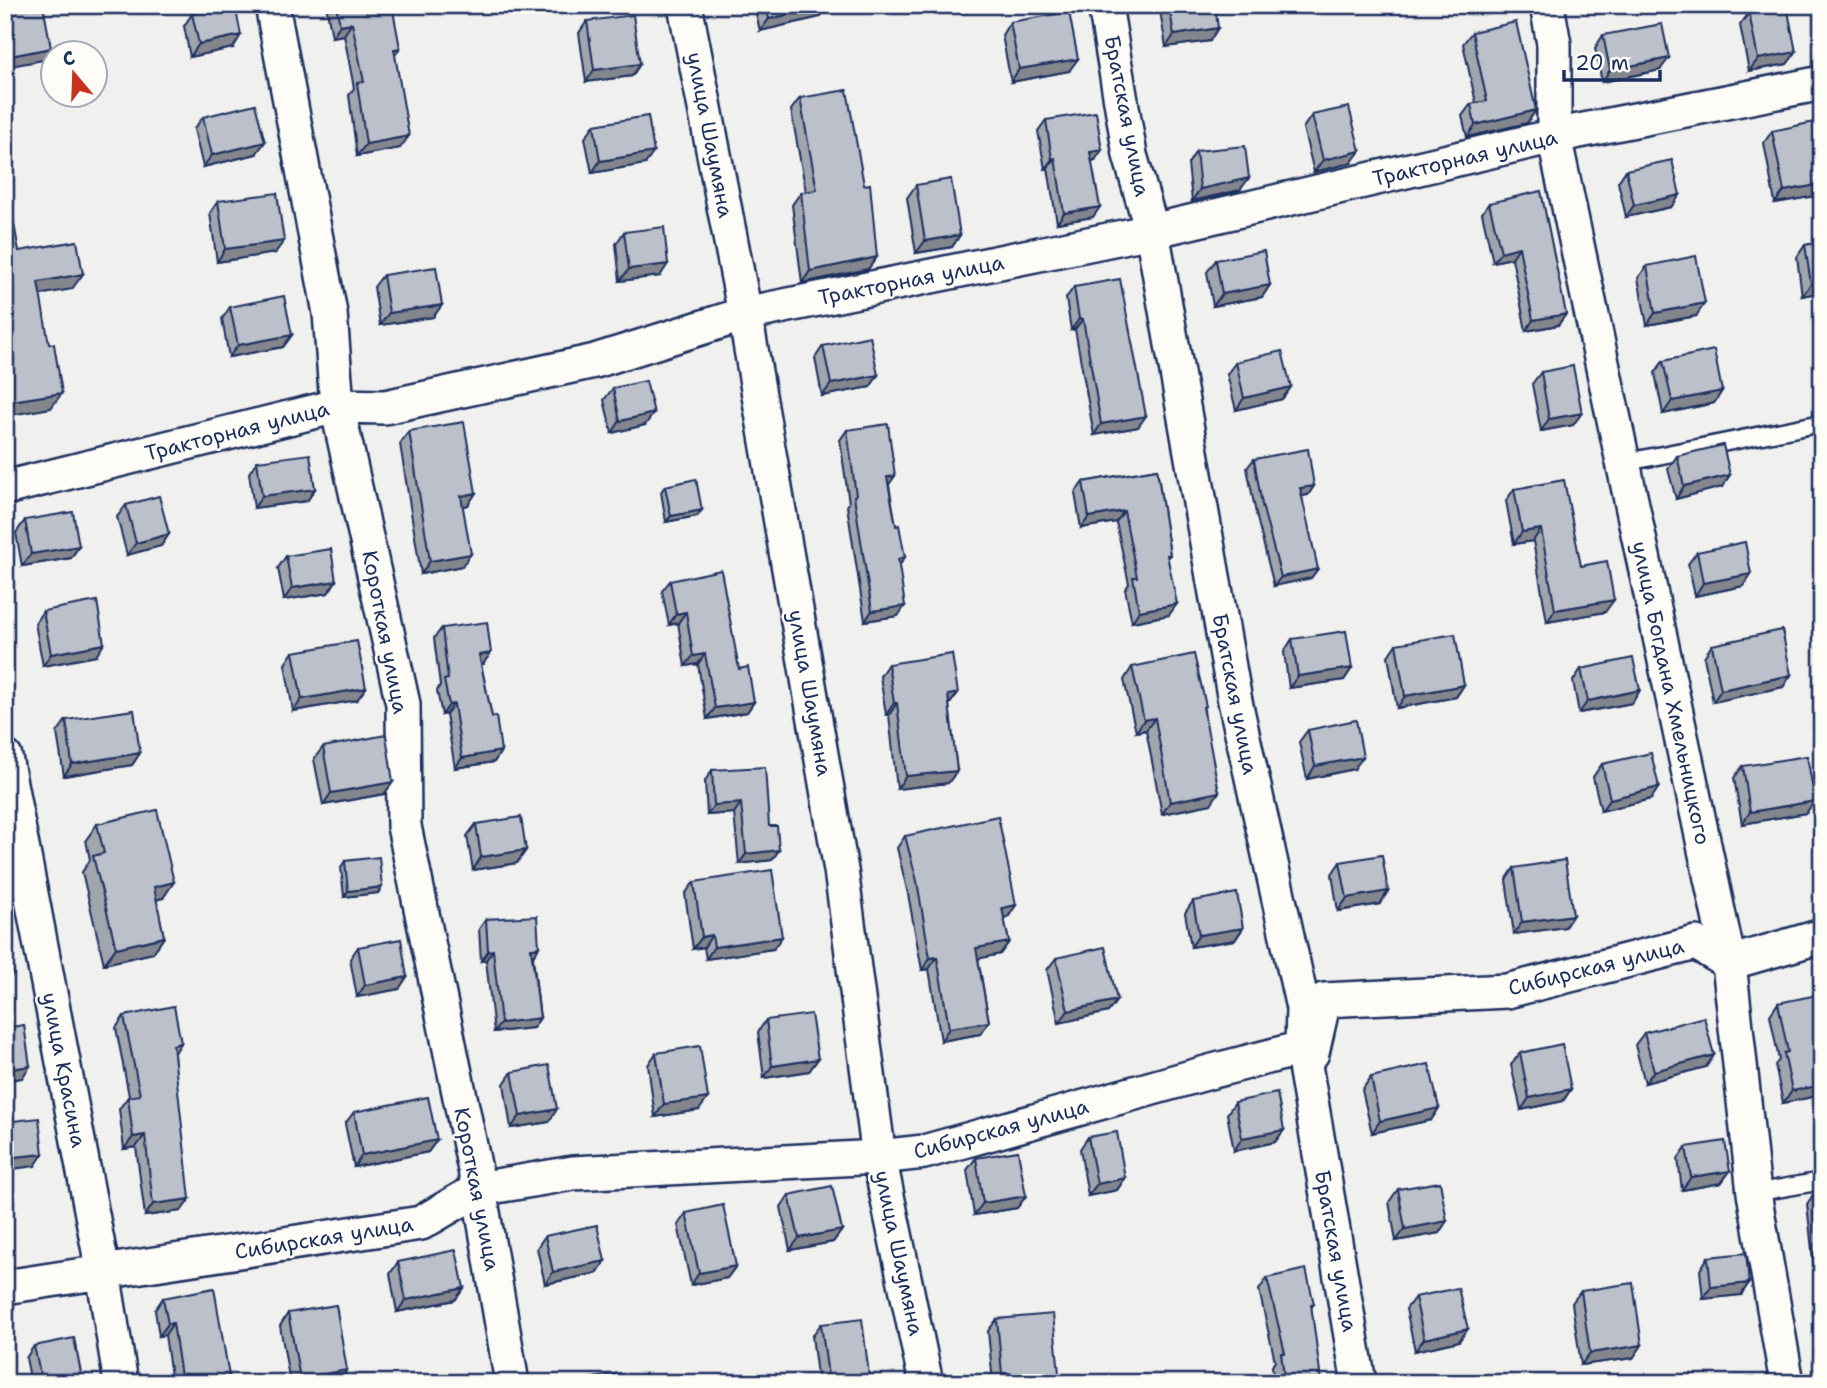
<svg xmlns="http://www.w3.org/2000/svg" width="1827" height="1388" font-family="'Shantell Sans',sans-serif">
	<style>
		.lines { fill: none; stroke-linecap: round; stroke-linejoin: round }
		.lane-casing { stroke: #1b2f5e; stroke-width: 21 }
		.street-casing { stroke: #1b2f5e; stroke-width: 38 }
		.lane { stroke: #fdfcf7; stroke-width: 16 }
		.street { stroke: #fdfcf7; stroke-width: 33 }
		.wall { fill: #a1a5ae; stroke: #1b2f5e; stroke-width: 2 }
		.shaded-wall { fill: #83868d; stroke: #1b2f5e; stroke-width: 2 }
		.building { fill: #bbc0ca; stroke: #1b2f5e; stroke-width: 2 }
		.labels { text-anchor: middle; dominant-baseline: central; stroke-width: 5; stroke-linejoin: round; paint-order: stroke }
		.street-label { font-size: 21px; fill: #1b2f5e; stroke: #fdfcf7 }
	</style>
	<rect width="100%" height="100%" fill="#f0f0ee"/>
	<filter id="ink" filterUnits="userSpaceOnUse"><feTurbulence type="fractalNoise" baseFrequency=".0143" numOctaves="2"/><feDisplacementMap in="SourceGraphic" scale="14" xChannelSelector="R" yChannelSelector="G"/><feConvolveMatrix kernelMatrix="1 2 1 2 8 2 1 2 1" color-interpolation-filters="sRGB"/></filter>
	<g filter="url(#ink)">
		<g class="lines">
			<g class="lane-casing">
				<path id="lane" d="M 1622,463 L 1822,423
					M 1754,1193 L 1822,1181"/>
			</g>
			<g class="street-casing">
				<path id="street" d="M 272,5 L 330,313 L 337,406 L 403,704 L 404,826 L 479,1189 L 512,1383
					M 685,5 L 745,314 L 841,870 L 879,1157 L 926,1383
					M 1105,5 L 1130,155 L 1152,231 L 1235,701 L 1303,1008 L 1302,1048 L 1359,1383
					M 1547,5 L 1554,44 L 1554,136 L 1729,963 L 1754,1193 L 1787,1383
					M 5,488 L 337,406 L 385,407 L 595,361 L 745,314 L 1152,231 L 1554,136 L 1822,83
					M 5,757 L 103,1272 L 121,1383
					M 5,1287 L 421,1223 L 479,1189 L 573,1173 L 879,1157 L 924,1152 L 1213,1071 L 1302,1048 L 1312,1053 L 1324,1000 L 1507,991 L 1696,943 L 1729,963 L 1822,936"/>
			</g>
			<use href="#lane" class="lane"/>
			<use href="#street" class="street"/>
		</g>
		<path class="wall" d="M 326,5 L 392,5 L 400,148 L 357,156 L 349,95 L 354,88 L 344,35 L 332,37 Z
			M 754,5 L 829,5 L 820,17 L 760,31 Z
			M 1159,5 L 1215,5 L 1210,41 L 1166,47 Z
			M 1749,13 L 1796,52 L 1787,64 L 1749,71 L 1740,25 Z
			M 192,14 L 233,48 L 190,57 L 184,26 Z
			M 587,21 L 640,64 L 632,76 L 586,82 L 579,33 Z
			M 1010,22 L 1069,71 L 1011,82 L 1002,35 Z
			M 1472,32 L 1536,110 L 1527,123 L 1467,137 L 1462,116 L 1471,104 L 1476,103 L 1463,44 Z
			M 1603,35 L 1660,70 L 1602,82 L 1595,48 Z
			M 800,98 L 877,257 L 868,269 L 802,283 L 792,205 L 801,192 L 806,192 L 791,110 Z
			M 1312,115 L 1351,163 L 1314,172 L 1303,128 Z
			M 203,117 L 256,154 L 203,167 L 194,129 Z
			M 1046,120 L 1095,160 L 1092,161 L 1093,217 L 1057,223 L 1048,168 L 1045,169 L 1038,131 Z
			M 594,125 L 645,164 L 592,173 L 585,138 Z
			M 1772,131 L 1822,135 L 1822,195 L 1775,203 L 1764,143 Z
			M 1196,151 L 1240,190 L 1192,201 L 1188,164 Z
			M 1626,170 L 1680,195 L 1671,207 L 1626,217 L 1618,182 Z
			M 916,185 L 960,235 L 952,247 L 916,253 L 907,198 Z
			M 218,201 L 275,253 L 217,262 L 210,213 Z
			M 1489,203 L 1566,314 L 1558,325 L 1526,331 L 1512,258 L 1493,262 L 1482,213 Z
			M 624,232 L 660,276 L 620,281 L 616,244 Z
			M 1822,242 L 1822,292 L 1802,296 L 1797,257 L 1805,245 Z
			M 1216,260 L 1270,285 L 1262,297 L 1213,306 L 1207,272 Z
			M 1647,266 L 1696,316 L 1647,325 L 1638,278 Z
			M 383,275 L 442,305 L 433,317 L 380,325 L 374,287 Z
			M 1074,287 L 1138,427 L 1094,435 L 1075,329 L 1071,330 L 1066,298 Z
			M 230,307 L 292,335 L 283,347 L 229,357 L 222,319 Z
			M 823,346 L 878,375 L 870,387 L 822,396 L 815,358 Z
			M 1663,361 L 1722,391 L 1714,403 L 1663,414 L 1655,373 Z
			M 1236,362 L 1291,387 L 1282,399 L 1236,410 L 1227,374 Z
			M 1541,372 L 1573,425 L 1541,431 L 1532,384 Z
			M 613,388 L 645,425 L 612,433 L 604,400 Z
			M 847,430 L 889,485 L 896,526 L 905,557 L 899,566 L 898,616 L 865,621 L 847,506 L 849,503 L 840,440 Z
			M 409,431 L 468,505 L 463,506 L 462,566 L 421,574 L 400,444 Z
			M 1822,434 L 1822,470 L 1821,470 L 1817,440 Z
			M 1677,456 L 1722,487 L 1676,499 L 1668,469 Z
			M 1254,459 L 1314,486 L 1308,495 L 1302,496 L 1311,578 L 1274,586 L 1256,514 L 1247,468 Z
			M 257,461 L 315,489 L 307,501 L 254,508 L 249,473 Z
			M 1157,469 L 1170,555 L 1168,558 L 1169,615 L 1132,622 L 1125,589 L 1129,584 L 1116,522 L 1081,528 L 1075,493 L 1083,482 Z
			M 665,486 L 697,516 L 666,522 L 661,492 Z
			M 1514,489 L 1581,566 L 1605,612 L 1547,622 L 1533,541 L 1514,544 L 1506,501 Z
			M 126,505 L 169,534 L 161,546 L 127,555 L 117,517 Z
			M 25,520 L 79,546 L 71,558 L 22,566 L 16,533 Z
			M 1697,552 L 1751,574 L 1743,586 L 1695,596 L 1688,564 Z
			M 286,556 L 336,581 L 328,593 L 284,600 L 278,568 Z
			M 670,581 L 739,669 L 754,702 L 747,712 L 707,719 L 698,664 L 685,666 L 678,623 L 669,625 L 662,591 Z
			M 43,611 L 96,656 L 43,666 L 35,623 Z
			M 442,628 L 483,664 L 481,664 L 492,717 L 501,751 L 494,762 L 455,768 L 446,714 L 442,715 L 437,691 L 440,685 L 434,638 Z
			M 1292,639 L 1352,668 L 1344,680 L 1289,688 L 1284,652 Z
			M 1396,644 L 1464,685 L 1456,697 L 1397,708 L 1388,656 Z
			M 1712,645 L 1791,675 L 1783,687 L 1713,702 L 1704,657 Z
			M 293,652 L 357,700 L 293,711 L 285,664 Z
			M 888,664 L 958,693 L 949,705 L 957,771 L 948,783 L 897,789 L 889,715 L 886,715 L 880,676 Z
			M 1132,667 L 1204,709 L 1211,804 L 1162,814 L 1146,730 L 1136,732 L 1124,680 Z
			M 1581,669 L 1640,690 L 1632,703 L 1579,713 L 1573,681 Z
			M 66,720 L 140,753 L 132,765 L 64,776 L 57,733 Z
			M 1308,730 L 1354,769 L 1307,779 L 1299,742 Z
			M 323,747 L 393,782 L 384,794 L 323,805 L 314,759 Z
			M 1602,764 L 1651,799 L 1601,811 L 1593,777 Z
			M 1743,766 L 1806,813 L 1742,824 L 1734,778 Z
			M 712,770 L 769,826 L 779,850 L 772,860 L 739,864 L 734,813 L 707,815 L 705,781 Z
			M 97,824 L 163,898 L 156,900 L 164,937 L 153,953 L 104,964 L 82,872 L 90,860 L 86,840 Z
			M 476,824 L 526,850 L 517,863 L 473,870 L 467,836 Z
			M 905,836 L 1016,905 L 1008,917 L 1004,918 L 1009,942 L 1000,954 L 978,958 L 989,1022 L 980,1034 L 941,1041 L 929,969 L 922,970 L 908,894 L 897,848 Z
			M 345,861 L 382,887 L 378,893 L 344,897 L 341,867 Z
			M 1340,862 L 1388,891 L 1380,904 L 1338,911 L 1332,874 Z
			M 1514,868 L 1565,927 L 1514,934 L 1506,880 Z
			M 694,882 L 773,949 L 706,959 L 704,947 L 693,949 L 685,894 Z
			M 1193,901 L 1243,928 L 1235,940 L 1191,947 L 1185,913 Z
			M 486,919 L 533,957 L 540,1018 L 533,1028 L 494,1032 L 486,960 L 481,961 L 479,929 Z
			M 358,947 L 399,989 L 357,997 L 350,959 Z
			M 1056,958 L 1117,1000 L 1108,1012 L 1059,1023 L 1047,970 Z
			M 1778,1003 L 1822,1095 L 1783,1103 L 1775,1065 L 1779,1060 L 1770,1015 Z
			M 124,1016 L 181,1043 L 174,1053 L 181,1211 L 145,1216 L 136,1147 L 124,1149 L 119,1109 L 128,1097 L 129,1096 L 116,1028 Z
			M 766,1020 L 818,1059 L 809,1071 L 764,1078 L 758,1032 Z
			M 1644,1033 L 1714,1055 L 1706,1067 L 1645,1083 L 1635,1045 Z
			M 656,1053 L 699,1110 L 655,1117 L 648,1065 Z
			M 1520,1053 L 1571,1089 L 1563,1101 L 1521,1110 L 1511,1065 Z
			M 512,1072 L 549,1122 L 511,1128 L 504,1084 Z
			M 1371,1077 L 1439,1108 L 1431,1120 L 1372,1133 L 1362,1090 Z
			M 1235,1102 L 1284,1130 L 1275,1142 L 1234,1151 L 1227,1114 Z
			M 354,1112 L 437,1140 L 428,1152 L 354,1167 L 345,1124 Z
			M 1088,1137 L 1125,1178 L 1117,1190 L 1088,1196 L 1080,1149 Z
			M 1686,1147 L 1730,1171 L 1721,1183 L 1682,1190 L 1678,1159 Z
			M 976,1158 L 1026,1196 L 1017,1208 L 974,1215 L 967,1170 Z
			M 1398,1189 L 1439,1233 L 1396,1241 L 1389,1202 Z
			M 1822,1191 L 1822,1311 L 1814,1268 L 1807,1204 L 1815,1192 Z
			M 789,1195 L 842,1230 L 833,1242 L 790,1250 L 781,1207 Z
			M 686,1213 L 736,1266 L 727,1278 L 691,1285 L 678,1225 Z
			M 545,1236 L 605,1261 L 597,1273 L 545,1284 L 537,1248 Z
			M 1708,1257 L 1741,1295 L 1703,1299 L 1700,1270 Z
			M 398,1262 L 464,1288 L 455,1300 L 397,1312 L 390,1274 Z
			M 1267,1278 L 1314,1304 L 1311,1308 L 1319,1383 L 1274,1383 L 1272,1366 L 1275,1361 L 1259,1290 Z
			M 1581,1291 L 1642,1345 L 1633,1358 L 1581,1365 L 1572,1303 Z
			M 1415,1297 L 1459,1341 L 1415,1351 L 1406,1309 Z
			M 163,1298 L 229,1376 L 224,1383 L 172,1383 L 165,1335 L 159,1336 L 155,1310 Z
			M 288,1313 L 339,1382 L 290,1383 L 280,1326 Z
			M 997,1319 L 1060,1383 L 993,1383 L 988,1331 Z
			M 821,1324 L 870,1383 L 818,1383 L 812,1336 Z
			M 34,1346 L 83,1383 L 31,1383 L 26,1358 Z"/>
		<path class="shaded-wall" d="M 829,5 L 820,17 L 760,31 L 769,19 Z
			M 352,23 L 344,35 L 332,37 L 340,25 Z
			M 1218,28 L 1210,41 L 1166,47 L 1174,35 Z
			M 241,35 L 233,48 L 190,57 L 199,44 Z
			M 51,48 L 43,60 L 5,67 L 5,57 Z
			M 400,48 L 392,60 L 394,49 Z
			M 1796,52 L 1787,64 L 1749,71 L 1758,59 Z
			M 1669,58 L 1660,70 L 1602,82 L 1610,70 Z
			M 1078,59 L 1069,71 L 1011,82 L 1019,69 Z
			M 640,64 L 632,76 L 586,82 L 594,70 Z
			M 1536,110 L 1527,123 L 1467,137 L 1475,125 Z
			M 409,136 L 400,148 L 357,156 L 366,144 Z
			M 265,142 L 256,154 L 203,167 L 212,155 Z
			M 1102,150 L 1095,160 L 1083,162 L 1090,152 Z
			M 1360,151 L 1351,163 L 1314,172 L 1323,160 Z
			M 654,152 L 645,164 L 592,173 L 600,161 Z
			M 1055,158 L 1048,168 L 1045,169 L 1052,159 Z
			M 1249,178 L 1240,190 L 1192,201 L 1200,189 Z
			M 1822,184 L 1822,195 L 1775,203 L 1784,191 Z
			M 1680,195 L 1671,207 L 1626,217 L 1634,205 Z
			M 1100,207 L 1093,217 L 1057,223 L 1064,213 Z
			M 960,235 L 952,247 L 916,253 L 925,241 Z
			M 284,241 L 275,253 L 217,262 L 225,249 Z
			M 1519,247 L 1512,258 L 1493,262 L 1501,252 Z
			M 877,257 L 868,269 L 802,283 L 810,271 Z
			M 668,264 L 660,276 L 620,281 L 629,269 Z
			M 83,274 L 72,289 L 27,297 L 38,282 Z
			M 1822,282 L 1822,292 L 1802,296 L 1811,284 Z
			M 1270,285 L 1262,297 L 1213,306 L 1222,294 Z
			M 1705,303 L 1696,316 L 1647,325 L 1655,313 Z
			M 442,305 L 433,317 L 380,325 L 389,313 Z
			M 1566,314 L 1558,325 L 1526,331 L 1533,320 Z
			M 1079,319 L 1083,319 L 1075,329 L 1071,330 Z
			M 292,335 L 283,347 L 229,357 L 238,345 Z
			M 878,375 L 870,387 L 822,396 L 831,384 Z
			M 1291,387 L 1282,399 L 1236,410 L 1244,398 Z
			M 1722,391 L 1714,403 L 1663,414 L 1672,401 Z
			M 62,393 L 51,408 L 5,416 L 5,402 Z
			M 654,413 L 645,425 L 612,433 L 620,421 Z
			M 1582,413 L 1573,425 L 1541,431 L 1549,419 Z
			M 1146,416 L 1138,427 L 1094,435 L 1101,424 Z
			M 1730,475 L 1722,487 L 1676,499 L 1684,486 Z
			M 895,476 L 888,486 L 887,477 Z
			M 1314,486 L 1308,495 L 1294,497 L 1300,488 Z
			M 315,489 L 307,501 L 254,508 L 262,496 Z
			M 476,493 L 468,505 L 452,508 L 461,496 Z
			M 702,510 L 697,516 L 666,522 L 671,516 Z
			M 1124,511 L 1116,522 L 1081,528 L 1089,517 Z
			M 1541,529 L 1533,541 L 1514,544 L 1522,532 Z
			M 169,534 L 161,546 L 127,555 L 136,543 Z
			M 79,546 L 71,558 L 22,566 L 31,554 Z
			M 471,554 L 462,566 L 421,574 L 430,561 Z
			M 905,557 L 898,567 L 898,559 Z
			M 1318,569 L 1311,578 L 1274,586 L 1281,577 Z
			M 1751,574 L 1743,586 L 1695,596 L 1703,583 Z
			M 336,581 L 328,593 L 284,600 L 292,588 Z
			M 1614,600 L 1605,612 L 1547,622 L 1555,610 Z
			M 1177,604 L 1169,615 L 1132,622 L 1139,611 Z
			M 905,606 L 898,616 L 865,621 L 872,611 Z
			M 686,612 L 678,623 L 669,625 L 676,614 Z
			M 104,644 L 96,656 L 43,666 L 51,654 Z
			M 491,653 L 483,664 L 471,666 L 479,655 Z
			M 705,654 L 698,664 L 685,666 L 693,656 Z
			M 1352,668 L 1344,680 L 1289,688 L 1298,676 Z
			M 1791,675 L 1783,687 L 1713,702 L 1721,690 Z
			M 1464,685 L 1456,697 L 1397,708 L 1405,696 Z
			M 366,688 L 357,700 L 293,711 L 302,699 Z
			M 1640,690 L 1632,703 L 1579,713 L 1588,701 Z
			M 958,693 L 949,705 L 948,695 Z
			M 754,702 L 747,712 L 707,719 L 715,708 Z
			M 894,703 L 897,703 L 889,715 L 886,715 Z
			M 454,704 L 446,714 L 442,715 L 449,705 Z
			M 1155,718 L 1146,730 L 1136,732 L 1144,720 Z
			M 501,751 L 494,762 L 455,768 L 462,758 Z
			M 140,753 L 132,765 L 64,776 L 72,764 Z
			M 1363,757 L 1354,769 L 1307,779 L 1315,766 Z
			M 957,771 L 948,783 L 897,789 L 906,776 Z
			M 393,782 L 384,794 L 323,805 L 331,793 Z
			M 1659,787 L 1651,799 L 1601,811 L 1610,799 Z
			M 1219,792 L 1211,804 L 1162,814 L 1170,802 Z
			M 1815,801 L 1806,813 L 1742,824 L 1750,812 Z
			M 741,803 L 734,813 L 707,815 L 714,805 Z
			M 526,850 L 517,863 L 473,870 L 481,857 Z
			M 779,850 L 772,860 L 739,864 L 746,854 Z
			M 174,882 L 163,898 L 142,903 L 154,887 Z
			M 382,887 L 378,893 L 344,897 L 348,891 Z
			M 1388,891 L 1380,904 L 1338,911 L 1347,898 Z
			M 1016,905 L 1008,917 L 993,920 L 1002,908 Z
			M 1573,915 L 1565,927 L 1514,934 L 1522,922 Z
			M 1243,928 L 1235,940 L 1191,947 L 1199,935 Z
			M 712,935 L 704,947 L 693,949 L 702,937 Z
			M 164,937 L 153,953 L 104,964 L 116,948 Z
			M 782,937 L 773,949 L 706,959 L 714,947 Z
			M 1009,942 L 1000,954 L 968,961 L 976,948 Z
			M 539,947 L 533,957 L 531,948 Z
			M 493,950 L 486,960 L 481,961 L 488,951 Z
			M 937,957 L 929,969 L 922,970 L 930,958 Z
			M 13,974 L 5,985 L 5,975 Z
			M 407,977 L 399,989 L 357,997 L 365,985 Z
			M 1117,1000 L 1108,1012 L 1059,1023 L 1068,1011 Z
			M 540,1018 L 533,1028 L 494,1032 L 501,1023 Z
			M 989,1022 L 980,1034 L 941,1041 L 949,1028 Z
			M 181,1043 L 173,1056 L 173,1045 Z
			M 1714,1055 L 1706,1067 L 1645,1083 L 1654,1071 Z
			M 818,1059 L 809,1071 L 764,1078 L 772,1066 Z
			M 30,1066 L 22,1078 L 5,1081 L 5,1070 Z
			M 1822,1085 L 1822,1095 L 1783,1103 L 1792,1091 Z
			M 1571,1089 L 1563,1101 L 1521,1110 L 1529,1098 Z
			M 708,1098 L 699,1110 L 655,1117 L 664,1104 Z
			M 1439,1108 L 1431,1120 L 1372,1133 L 1380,1121 Z
			M 557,1109 L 549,1122 L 511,1128 L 520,1116 Z
			M 1284,1130 L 1275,1142 L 1234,1151 L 1242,1138 Z
			M 145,1135 L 136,1147 L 124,1149 L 133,1137 Z
			M 437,1140 L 428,1152 L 354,1167 L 362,1155 Z
			M 43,1154 L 35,1166 L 5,1170 L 5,1158 Z
			M 1730,1171 L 1721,1183 L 1682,1190 L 1691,1177 Z
			M 1125,1178 L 1117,1190 L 1088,1196 L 1097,1184 Z
			M 1026,1196 L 1017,1208 L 974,1215 L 983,1203 Z
			M 190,1199 L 181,1211 L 145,1216 L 153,1204 Z
			M 1447,1221 L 1439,1233 L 1396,1241 L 1405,1229 Z
			M 842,1230 L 833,1242 L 790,1250 L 799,1238 Z
			M 605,1261 L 597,1273 L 545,1284 L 553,1272 Z
			M 736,1266 L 727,1278 L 691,1285 L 699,1273 Z
			M 1749,1283 L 1741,1295 L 1703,1299 L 1711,1287 Z
			M 464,1288 L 455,1300 L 397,1312 L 406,1300 Z
			M 173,1323 L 165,1335 L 159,1336 L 168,1324 Z
			M 1468,1329 L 1459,1341 L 1415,1351 L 1424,1339 Z
			M 1642,1345 L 1633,1358 L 1581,1365 L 1590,1353 Z
			M 347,1370 L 339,1382 L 297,1383 L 300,1378 Z
			M 1002,1373 L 1009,1373 L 1002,1383 L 996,1383 Z
			M 229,1376 L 224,1383 L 182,1383 Z"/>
		<path class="building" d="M 5,5 L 43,5 L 51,48 L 5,57 Z
			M 231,5 L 235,5 L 241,35 L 199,44 L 192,14 Z
			M 336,5 L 392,5 L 400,48 L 394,49 L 409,136 L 366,144 L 357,83 L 364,82 L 352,23 L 340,25 Z
			M 766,5 L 828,5 L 769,19 Z
			M 1169,5 L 1215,5 L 1218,28 L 1174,35 Z
			M 1787,6 L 1796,52 L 1758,59 L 1749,13 Z
			M 1069,12 L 1078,59 L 1019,69 L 1010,22 Z
			M 633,15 L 640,64 L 594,70 L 587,21 Z
			M 1516,22 L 1536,110 L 1475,125 L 1471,104 L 1487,101 L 1472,32 Z
			M 1662,24 L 1669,58 L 1610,70 L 1603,35 Z
			M 847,90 L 864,185 L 870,184 L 877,257 L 810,271 L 801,192 L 817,190 L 800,98 Z
			M 255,104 L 265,142 L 212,155 L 203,117 Z
			M 1349,107 L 1360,151 L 1323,160 L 1312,115 Z
			M 1096,112 L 1102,150 L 1090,152 L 1100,207 L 1064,213 L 1055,158 L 1052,159 L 1046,120 Z
			M 648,116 L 654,152 L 600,161 L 594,125 Z
			M 1819,121 L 1822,135 L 1822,184 L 1784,191 L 1772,131 Z
			M 1245,146 L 1249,178 L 1200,189 L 1196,151 Z
			M 1672,160 L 1680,195 L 1634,205 L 1626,170 Z
			M 5,175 L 19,251 L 77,241 L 83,274 L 38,282 L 49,344 L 54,344 L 62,393 L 5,402 Z
			M 951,179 L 960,235 L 925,241 L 916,185 Z
			M 1541,191 L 1566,314 L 1533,320 L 1519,247 L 1501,252 L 1489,203 Z
			M 277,193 L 284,241 L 225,249 L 218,201 Z
			M 664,227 L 668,264 L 629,269 L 624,232 Z
			M 1822,242 L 1822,282 L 1811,284 L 1805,245 Z
			M 1264,251 L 1270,285 L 1222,294 L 1216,260 Z
			M 1696,256 L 1705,303 L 1655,313 L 1647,266 Z
			M 436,267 L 442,305 L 389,313 L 383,275 Z
			M 1120,279 L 1146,416 L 1101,424 L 1083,319 L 1079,319 L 1074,287 Z
			M 284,296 L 292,335 L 238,345 L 230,307 Z
			M 870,336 L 878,375 L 831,384 L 823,346 Z
			M 1714,350 L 1722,391 L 1672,401 L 1663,361 Z
			M 1282,351 L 1291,387 L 1244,398 L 1236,362 Z
			M 1573,366 L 1582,413 L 1549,419 L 1541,372 Z
			M 646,381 L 654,413 L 620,421 L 613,388 Z
			M 464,422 L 476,493 L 461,496 L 471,554 L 430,561 L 409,431 Z
			M 888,424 L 895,476 L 887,477 L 896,526 L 899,525 L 905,557 L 898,559 L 905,606 L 872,611 L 854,496 L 856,495 L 847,430 Z
			M 1723,445 L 1730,475 L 1684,486 L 1677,456 Z
			M 1308,449 L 1314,486 L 1300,488 L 1318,569 L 1281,577 L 1262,505 L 1254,459 Z
			M 310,454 L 315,489 L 262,496 L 257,461 Z
			M 1157,469 L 1170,555 L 1167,555 L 1177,604 L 1139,611 L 1133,577 L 1137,577 L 1124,511 L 1089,517 L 1083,482 Z
			M 696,479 L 702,510 L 671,516 L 665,486 Z
			M 1564,480 L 1581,566 L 1607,561 L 1614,600 L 1555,610 L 1541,529 L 1522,532 L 1514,489 Z
			M 159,496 L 169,534 L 136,543 L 126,505 Z
			M 73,512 L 79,546 L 31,554 L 25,520 Z
			M 1745,542 L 1751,574 L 1703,583 L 1697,552 Z
			M 331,549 L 336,581 L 292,588 L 286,556 Z
			M 721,570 L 739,669 L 748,667 L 754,702 L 715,708 L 705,654 L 693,656 L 686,612 L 676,614 L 670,581 Z
			M 97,601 L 104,644 L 51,654 L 43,611 Z
			M 487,622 L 491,653 L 479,655 L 492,717 L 496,716 L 501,751 L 462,758 L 454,704 L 449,705 L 444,680 L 448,679 L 442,628 Z
			M 1782,630 L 1791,675 L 1721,690 L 1712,645 Z
			M 1346,631 L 1352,668 L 1298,676 L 1292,639 Z
			M 1455,634 L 1464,685 L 1405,696 L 1396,644 Z
			M 357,641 L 366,688 L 302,699 L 293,652 Z
			M 952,654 L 958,693 L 948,695 L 957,771 L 906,776 L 897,703 L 894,703 L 888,664 Z
			M 1194,654 L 1206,706 L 1203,707 L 1219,792 L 1170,802 L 1155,718 L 1144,720 L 1132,667 Z
			M 1633,658 L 1640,690 L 1588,701 L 1581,669 Z
			M 134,710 L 140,753 L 72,764 L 66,720 Z
			M 1356,720 L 1363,757 L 1315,766 L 1308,730 Z
			M 386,735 L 393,782 L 331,793 L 323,747 Z
			M 1651,753 L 1659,787 L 1610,799 L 1602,764 Z
			M 1807,756 L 1815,801 L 1750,812 L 1743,766 Z
			M 765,767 L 769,826 L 777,826 L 779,850 L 746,854 L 741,803 L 714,805 L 712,770 Z
			M 157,810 L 174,882 L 154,887 L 164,937 L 116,948 L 93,856 L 104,853 L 97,824 Z
			M 998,816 L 1016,905 L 1002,908 L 1009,942 L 976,948 L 989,1022 L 949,1028 L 937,957 L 930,958 L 917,881 L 905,836 Z
			M 521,817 L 526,850 L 481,857 L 476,824 Z
			M 1382,855 L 1388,891 L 1347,898 L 1340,862 Z
			M 379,857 L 382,887 L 348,891 L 345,861 Z
			M 1565,860 L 1573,915 L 1522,922 L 1514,868 Z
			M 772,870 L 782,937 L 714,947 L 712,935 L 702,937 L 694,882 Z
			M 1237,893 L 1243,928 L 1199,935 L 1193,901 Z
			M 537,916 L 539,947 L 531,948 L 540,1018 L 501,1023 L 493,950 L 488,951 L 486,919 Z
			M 5,926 L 13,974 L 5,975 Z
			M 401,939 L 407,977 L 365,985 L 358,947 Z
			M 1105,947 L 1117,1000 L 1068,1011 L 1056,958 Z
			M 1822,994 L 1822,1085 L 1792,1091 L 1784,1053 L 1788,1052 L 1778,1003 Z
			M 174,1006 L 181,1043 L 173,1045 L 190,1199 L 153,1204 L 145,1135 L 133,1137 L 128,1097 L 140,1095 L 124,1016 Z
			M 811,1014 L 818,1059 L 772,1066 L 766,1020 Z
			M 1704,1017 L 1714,1055 L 1654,1071 L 1644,1033 Z
			M 24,1025 L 30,1066 L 5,1070 L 5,1028 Z
			M 1562,1044 L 1571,1089 L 1529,1098 L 1520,1053 Z
			M 700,1046 L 708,1098 L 664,1104 L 656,1053 Z
			M 1429,1064 L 1439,1108 L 1380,1121 L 1371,1077 Z
			M 549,1065 L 557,1109 L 520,1116 L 512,1072 Z
			M 1277,1093 L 1284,1130 L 1242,1138 L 1235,1102 Z
			M 428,1097 L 437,1140 L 362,1155 L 354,1112 Z
			M 39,1118 L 43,1154 L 5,1158 L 5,1122 Z
			M 1117,1132 L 1125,1178 L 1097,1184 L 1088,1137 Z
			M 1725,1141 L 1730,1171 L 1691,1177 L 1686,1147 Z
			M 1018,1151 L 1026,1196 L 983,1203 L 976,1158 Z
			M 1440,1182 L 1447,1221 L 1405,1229 L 1398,1189 Z
			M 832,1186 L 842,1230 L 799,1238 L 789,1195 Z
			M 1822,1191 L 1822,1246 L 1815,1192 Z
			M 723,1205 L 736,1266 L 699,1273 L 686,1213 Z
			M 597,1225 L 605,1261 L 553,1272 L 545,1236 Z
			M 456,1250 L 464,1288 L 406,1300 L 398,1262 Z
			M 1746,1253 L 1749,1283 L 1711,1287 L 1708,1257 Z
			M 1306,1269 L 1314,1304 L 1311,1304 L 1321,1380 L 1302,1383 L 1285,1383 L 1281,1353 L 1285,1353 L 1267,1278 Z
			M 1633,1283 L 1642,1345 L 1590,1353 L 1581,1291 Z
			M 214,1288 L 229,1376 L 182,1383 L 173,1323 L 168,1324 L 163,1298 Z
			M 1458,1288 L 1468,1329 L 1424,1339 L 1415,1297 Z
			M 336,1305 L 347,1370 L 300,1378 L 288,1313 Z
			M 1053,1314 L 1060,1383 L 1011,1383 L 1009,1373 L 1002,1373 L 997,1319 Z
			M 862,1319 L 870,1383 L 829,1383 L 821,1324 Z
			M 74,1338 L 83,1383 L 42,1383 L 34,1346 Z
			M 620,1373 L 622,1383 L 571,1383 L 571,1382 Z"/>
	</g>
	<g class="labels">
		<g class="street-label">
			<text transform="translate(1127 116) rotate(79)">Братская улица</text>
			<text transform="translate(710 135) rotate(79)">улица Шаумяна</text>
			<text transform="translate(1465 158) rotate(-13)">Тракторная улица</text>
			<text transform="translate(911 280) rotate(-11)">Тракторная улица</text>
			<text transform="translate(237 431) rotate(-14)">Тракторная улица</text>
			<text transform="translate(385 632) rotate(79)">Короткая улица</text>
			<text transform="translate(810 693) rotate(80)">улица Шаумяна</text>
			<text transform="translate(1671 693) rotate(78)">улица Богдана Хмельницкого</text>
			<text transform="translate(1235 694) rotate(79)">Братская улица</text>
			<text transform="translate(1596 967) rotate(-14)">Сибирская улица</text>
			<text transform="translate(64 1070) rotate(79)">улица Красина</text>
			<text transform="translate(1001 1129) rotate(-15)">Сибирская улица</text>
			<text transform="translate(477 1189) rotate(79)">Короткая улица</text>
			<text transform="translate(324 1238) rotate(-9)">Сибирская улица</text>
			<text transform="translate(1336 1251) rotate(80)">Братская улица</text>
			<text transform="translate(899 1253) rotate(78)">улица Шаумяна</text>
		</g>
	</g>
	<rect width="1827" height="1388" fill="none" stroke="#fdfcf7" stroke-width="28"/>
	<rect x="14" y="14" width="1799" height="1360" fill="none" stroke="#1b2f5e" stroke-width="2.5" filter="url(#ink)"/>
	<g transform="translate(74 74) rotate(341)"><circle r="33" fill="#fdfcf7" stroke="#a3aaba" stroke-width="2"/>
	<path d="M0-5L12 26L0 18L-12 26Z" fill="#c8321e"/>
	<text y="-10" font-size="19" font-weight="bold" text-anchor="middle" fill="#1b2f5e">С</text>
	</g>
	<path d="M1564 70v10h96v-10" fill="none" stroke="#1b2f5e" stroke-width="3.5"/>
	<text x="1575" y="70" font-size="21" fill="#1b2f5e" stroke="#fdfcf7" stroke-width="5" paint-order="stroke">20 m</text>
</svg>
